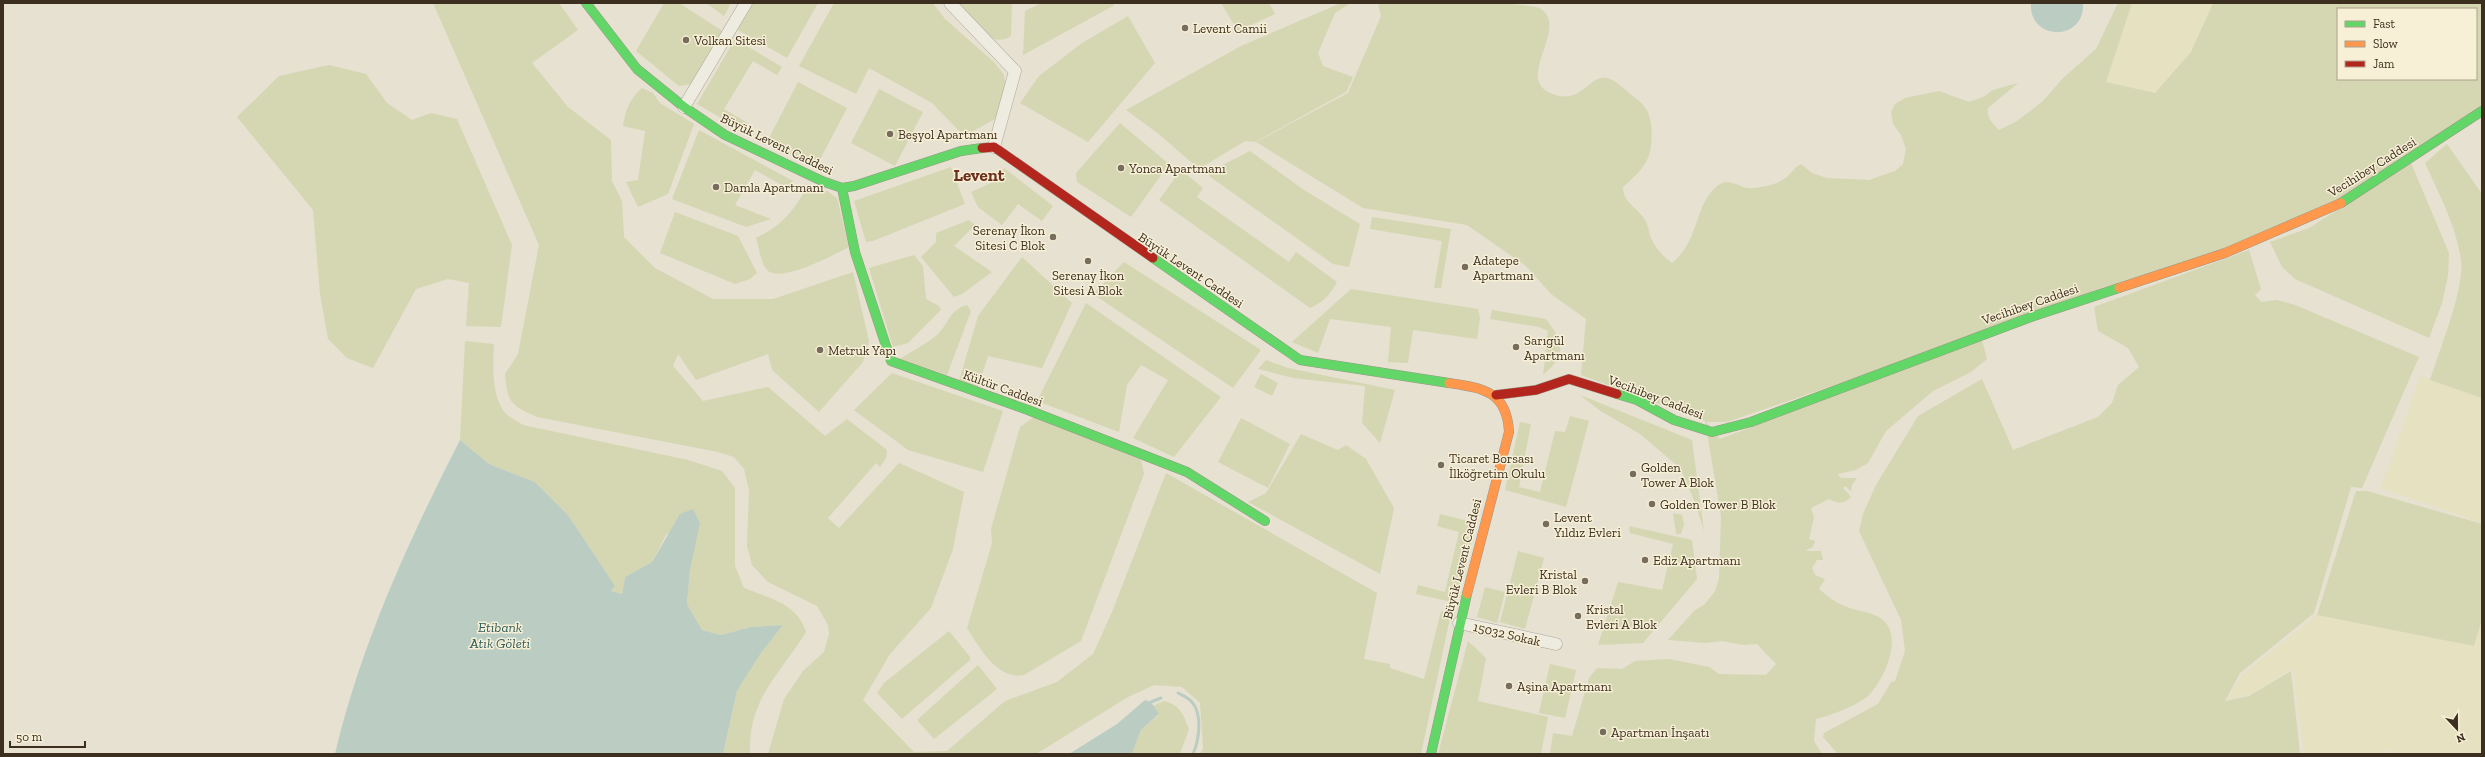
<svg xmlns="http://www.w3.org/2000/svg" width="2485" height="757" font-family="'Zilla Slab',serif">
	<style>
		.farmland { fill: #e6e1c0 }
		.green { fill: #d4d7b2; fill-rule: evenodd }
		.water { fill: #bbcdc3 }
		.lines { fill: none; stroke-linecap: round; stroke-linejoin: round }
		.stream { stroke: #bbcdc3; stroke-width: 3 }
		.street-casing { stroke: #aca698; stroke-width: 13 }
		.fast-casing { stroke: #9c9588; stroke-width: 10 }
		.slow-casing { stroke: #9c9588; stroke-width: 10 }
		.jam-casing { stroke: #9c9588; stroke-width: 10 }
		.street { stroke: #eeebe1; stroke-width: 12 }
		.fast { stroke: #63d668; stroke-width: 9 }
		.slow { stroke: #ff974d; stroke-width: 9 }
		.jam { stroke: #b3261e; stroke-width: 9 }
		.poi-dot { fill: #786d5d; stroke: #f7efd6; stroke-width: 1.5 }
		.labels { text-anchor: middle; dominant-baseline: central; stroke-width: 3; stroke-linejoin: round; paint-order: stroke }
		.poi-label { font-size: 13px; fill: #3d2f1f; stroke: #f7efd6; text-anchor: start }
		.street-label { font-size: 13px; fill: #3d2f1f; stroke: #f7efd6 }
		.water-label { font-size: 14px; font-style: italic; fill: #2e5d5c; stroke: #f7efd6 }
		.district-label { font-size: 17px; font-weight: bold; fill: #6b311c; stroke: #f7efd6 }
	</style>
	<rect width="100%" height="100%" fill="#e6e1d0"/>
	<path class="farmland" d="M 2132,3 L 2213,3 L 2191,52 L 2155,93 L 2106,82 Z
		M 2420,376 L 2482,398 L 2482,523 L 2381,488 Z
		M 2317,615 L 2474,646 L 2482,619 L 2482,754 L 2393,754 L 2388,749 L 2383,754 L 2304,754 L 2293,668 L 2251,694 L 2228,699 L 2243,674 Z"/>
	<path class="green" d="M 433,3 L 559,3 L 578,30 L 532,63 L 568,107 L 611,140 L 612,181 L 622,201 L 624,237 L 655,268 L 713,299 L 773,299 L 853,272 L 869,341 L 863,362 L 819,412 L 772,370 L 768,354 L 696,380 L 678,354 L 673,366 L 703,401 L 768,387 L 825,436 L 847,419 L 887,450 L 886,458 L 880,467 L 876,463 L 828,518 L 839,528 L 899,463 L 964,492 L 953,549 L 931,608 L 890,654 L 863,700 L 914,752 L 947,751 L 1005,701 L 1057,682 L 1093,654 L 1112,612 L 1166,473 L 1377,593 L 1364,659 L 1390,664 L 1390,668 L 1424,679 L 1441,611 L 1451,613 L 1421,754 L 1200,754 L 1203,748 L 1200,703 L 1182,687 L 1154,685 L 1128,697 L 1036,754 L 768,754 L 784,699 L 803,671 L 824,652 L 829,634 L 828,625 L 817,606 L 768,582 L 752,565 L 747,546 L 749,490 L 744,469 L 734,457 L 718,452 L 537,417 C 510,405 508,403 505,374 L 518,354 L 539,245 Z
		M 664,3 L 679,3 L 724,32 L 692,84 L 679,86 L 636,51 Z
		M 706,3 L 731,3 L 724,16 Z
		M 751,3 L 818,3 L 787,58 L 736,29 Z
		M 834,3 L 933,3 L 945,19 L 995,63 L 1004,75 L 1005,83 L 997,118 L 964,136 L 932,103 L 869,68 L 856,94 L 799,66 Z
		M 958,3 L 1012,3 L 1011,36 C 989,51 971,18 958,3 Z
		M 1041,3 L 1115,3 L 1113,6 L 1023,55 L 1025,11 Z
		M 1221,3 L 1269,3 L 1275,14 L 1238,31 Z
		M 1341,3 L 1351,3 L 1335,13 L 1318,53 L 1323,66 L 1353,77 L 1346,92 L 1255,142 L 1245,141 L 1199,169 L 1160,135 L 1126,110 L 1241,46 Z
		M 1378,3 C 1405,3 1524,0 1541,9 C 1569,28 1515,78 1550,93 C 1582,107 1588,74 1607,78 C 1615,80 1622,87 1629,93 C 1635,98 1642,102 1646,109 C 1654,121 1653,151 1646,162 C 1640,172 1632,179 1623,187 C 1623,202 1635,206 1643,217 C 1649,224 1648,232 1652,240 C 1656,249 1664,257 1672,263 C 1700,240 1694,206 1716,187 C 1730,175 1739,190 1753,188 C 1764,187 1780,184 1788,176 C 1793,171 1795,167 1801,164 L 1812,173 L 1827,178 L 1869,180 L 1895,171 L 1903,164 L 1906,149 L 1901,135 L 1893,124 L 1891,112 L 1895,104 L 1905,98 L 1939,91 L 1969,102 L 1983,97 L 1993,90 L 2018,83 L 1988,108 C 1986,117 1993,124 1999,130 L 2017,121 L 2043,101 L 2063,78 L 2096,49 L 2118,3 L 2132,3 L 2106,82 L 2155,93 L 2191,52 L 2213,3 L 2482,3 L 2482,108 L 2338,201 L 2224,251 L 1727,422 L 1706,422 L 1720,439 L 1982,340 L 1987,359 L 1971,372 L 1933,391 L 1886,431 L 1868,463 L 1856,470 L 1837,474 L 1841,478 L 1857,478 L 1852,485 L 1851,491 L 1845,486 L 1843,488 L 1851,497 C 1844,504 1837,504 1829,499 L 1811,508 L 1814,517 L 1809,539 L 1815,541 L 1813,547 L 1805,551 L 1821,551 L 1823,560 L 1817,560 L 1812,568 L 1815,575 L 1825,579 L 1819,589 C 1827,596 1836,603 1847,607 C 1859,612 1877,612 1886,623 C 1901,643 1884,677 1871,693 C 1860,705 1831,715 1816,719 L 1814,741 L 1822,754 L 1550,754 L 1553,733 L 1572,736 L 1589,678 L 1597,668 L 1622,669 L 1635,661 L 1669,659 L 1709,667 L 1719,674 L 1766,675 L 1776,664 L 1757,644 L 1744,645 L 1722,641 L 1707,643 L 1668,640 L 1694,611 L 1705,604 L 1715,591 L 1719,579 L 1721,516 L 1705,421 L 1581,375 L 1586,319 L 1551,294 L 1526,266 L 1467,225 L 1363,208 L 1256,142 L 1348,93 L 1381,16 ZM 2338,9 L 2476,9 L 2476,79 L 2338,79 Z
		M 1128,16 L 1155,63 L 1088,142 L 1020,103 L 1039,76 L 1082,43 Z
		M 735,39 L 782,67 L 777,75 L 753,61 L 724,109 L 748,123 L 744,131 L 697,104 Z
		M 329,65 L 366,74 L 387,103 L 412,120 L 431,113 L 457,119 L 512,245 L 501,327 L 466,326 L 469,283 L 448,279 L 416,289 L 373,368 L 347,358 L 328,339 L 320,294 L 313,210 L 237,117 L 279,76 Z
		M 798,82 L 847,108 L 816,167 L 767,142 Z
		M 642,88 L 653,93 L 660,103 L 694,124 L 668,194 L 638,207 L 626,182 L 638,180 L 645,131 L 623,126 C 626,110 629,99 642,88 Z
		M 879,89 L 923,112 L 895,166 L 851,143 Z
		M 1120,123 L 1169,164 L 1131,217 L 1077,182 L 1076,173 Z
		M 699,130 L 793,181 L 789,189 L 755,170 L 735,205 L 771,219 L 746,227 L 672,199 Z
		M 2447,144 L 2482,194 L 2482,398 L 2430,380 C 2439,351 2465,288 2461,260 C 2456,225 2439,194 2425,163 Z
		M 1250,151 L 1304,190 L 1360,224 L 1349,267 L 1333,264 L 1209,176 L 1209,172 Z
		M 2411,163 L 2449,253 L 2448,276 L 2442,303 L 2429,338 L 2295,279 L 2282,267 L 2270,242 L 2309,228 Z
		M 951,167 L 965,204 L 873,241 L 866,242 L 854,201 Z
		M 1004,168 L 1053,206 L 1042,221 L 1018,204 L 1002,225 L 978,207 L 971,192 L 993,182 Z
		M 1181,170 L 1203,188 L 1197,197 L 1289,262 L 1296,252 L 1337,282 C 1331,294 1322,303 1310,308 L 1159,200 Z
		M 805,191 L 827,191 L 837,198 L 849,247 C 835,254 781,284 767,270 C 761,264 759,247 756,238 C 782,225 790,215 805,191 Z
		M 675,212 L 738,236 L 757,273 L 750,279 L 735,284 L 660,253 Z
		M 1372,217 L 1451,229 L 1441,288 L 1434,288 L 1442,241 L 1370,229 Z
		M 969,220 L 975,225 L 954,246 L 992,272 L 962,294 L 954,297 L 921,257 L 936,242 L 936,233 Z
		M 2249,250 L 2261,289 L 2255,295 L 2261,302 L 2277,300 L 2295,305 L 2419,357 L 2362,488 L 2351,487 L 2314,613 L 2240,673 L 2225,701 L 2249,696 L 2291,671 L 2300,754 L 1838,754 L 1823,737 L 1824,733 L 1878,704 L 1891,682 L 1895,681 L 1905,651 L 1901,620 L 1859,531 L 1863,514 L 1876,485 L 1918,416 L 1982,379 L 2013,450 L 2098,417 L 2112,403 L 2118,385 L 2139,367 L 2128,348 L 2098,331 L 2094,307 Z
		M 914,255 L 923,266 L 926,299 L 939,306 L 941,310 L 908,343 L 893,347 L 869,268 Z
		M 1022,257 L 1072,303 L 1042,368 L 988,356 L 978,387 L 959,381 L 978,316 Z
		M 1124,262 L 1261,350 L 1233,388 L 1093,294 Z
		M 1351,289 L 1478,309 L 1480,318 L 1477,339 L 1413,330 L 1408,363 L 1388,362 L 1391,327 L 1330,319 L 1318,353 L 1292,342 Z
		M 1086,303 L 1221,397 L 1174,457 L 1133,438 L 1168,380 L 1141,365 L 1127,385 L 1119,432 L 1037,401 Z
		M 967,305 L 971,311 L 947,375 L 900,359 C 912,351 926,344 937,335 C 948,325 950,309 967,305 Z
		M 1492,310 L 1546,319 C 1564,343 1567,354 1543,375 L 1548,331 L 1539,327 L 1490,319 Z
		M 465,341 L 494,344 C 493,366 491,395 505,413 C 510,418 517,421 523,425 L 688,460 L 722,471 L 735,488 L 735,566 L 744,588 C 769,598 798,604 806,632 C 779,676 748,698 750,754 L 723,754 L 737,691 L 761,653 L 783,625 L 751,627 L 721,635 L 702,630 L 687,604 L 690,569 L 667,533 L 652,562 L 625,577 L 622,594 L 611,591 L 590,549 L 568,515 L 535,482 L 489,464 L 460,440 Z
		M 1266,360 L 1288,368 L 1395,390 L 1380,443 L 1362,423 L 1365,386 L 1293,378 L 1258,369 Z
		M 892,373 L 1003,411 L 983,472 L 908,450 L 854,410 Z
		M 1261,374 L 1278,383 L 1272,396 L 1254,387 Z
		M 1580,395 L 1692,440 L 1704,531 L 1694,500 L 1680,468 L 1640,434 L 1599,410 Z
		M 1570,416 L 1589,421 L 1566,507 L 1505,490 L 1520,422 L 1531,424 L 1519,487 L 1540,492 L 1555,431 L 1565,432 Z
		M 1034,417 L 1141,460 L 1144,474 L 1081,641 L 1024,675 C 998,681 979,647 967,628 L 992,543 L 991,529 L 1020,427 Z
		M 1241,418 L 1290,444 L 1268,488 L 1218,462 Z
		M 1301,434 L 1338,450 L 1346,445 L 1366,459 L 1394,508 L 1380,574 L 1248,502 L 1266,493 Z
		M 2356,491 L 2367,491 L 2482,524 L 2482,619 L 2474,646 L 2317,615 Z
		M 1673,513 L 1682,515 L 1684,524 L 1681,534 L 1676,534 Z
		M 1440,514 L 1476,523 L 1456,603 L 1416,594 L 1418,585 L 1445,592 L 1459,532 L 1437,526 Z
		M 1629,526 L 1692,540 L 1697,579 L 1643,643 L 1598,645 L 1618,582 L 1662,590 L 1673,544 L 1630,533 Z
		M 1518,551 L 1544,558 L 1525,629 L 1500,622 Z
		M 1485,587 L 1505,592 L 1497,623 L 1477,617 Z
		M 949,631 L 970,657 L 970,660 L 902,719 L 877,693 L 884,683 Z
		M 1468,641 L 1486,658 L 1478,701 L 1548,717 L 1541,754 L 1438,754 Z
		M 1550,664 L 1576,670 L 1565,718 L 1539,713 Z
		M 978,665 L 997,689 L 934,739 L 917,720 Z
		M 1164,701 C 1180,705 1183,714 1189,729 L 1180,754 L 1132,754 L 1141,730 L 1159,715 L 1153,706 Z"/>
	<path class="water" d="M 2031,3 L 2083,3 C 2085,43 2028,41 2031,3 Z
		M 460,440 L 489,464 L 535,482 L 568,515 L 615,586 L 611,591 L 622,594 L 625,577 L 652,562 L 680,514 L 693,509 L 700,523 L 690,569 L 687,604 L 702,630 L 721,635 L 751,627 L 783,625 L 761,653 L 737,691 L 723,754 L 335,754 C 361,644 409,540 460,440 Z
		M 1145,700 L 1151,702 L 1159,714 L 1141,730 L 1132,754 L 1069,754 L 1117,724 Z"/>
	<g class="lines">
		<path class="stream" d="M 1178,693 C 1182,695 1189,698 1192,702 C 1203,715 1199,740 1193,754
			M 1151,702 L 1161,698"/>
		<g class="street-casing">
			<path id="street" d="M 950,3 L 1015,71 L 994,147
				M 684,107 L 746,3
				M 1459,623 L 1556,644"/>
		</g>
		<g class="fast-casing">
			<path id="fast" d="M 586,3 L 637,69 L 684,107 L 725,135 L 822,181 L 842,188 L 854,186 L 961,151 L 982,148
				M 842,188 L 855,252 L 891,361 L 1028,410 L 1187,472 L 1265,521
				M 2341,203 L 2482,111
				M 1153,258 L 1300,360 L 1449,383
				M 1617,394 L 1637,400 L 1674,420 L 1712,432 L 1751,422 L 2034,316 L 2119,288
				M 1431,754 L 1467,594"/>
		</g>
		<g class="slow-casing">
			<path id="slow" d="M 2119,288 L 2225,253 L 2341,203
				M 1449,383 C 1484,388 1507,392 1509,432 L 1467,594"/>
		</g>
		<g class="jam-casing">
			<path id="jam" d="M 982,148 L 994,147 L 1153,258
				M 1496,395 L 1536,390 L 1569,379 L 1617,394"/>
		</g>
		<use href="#street" class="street"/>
		<use href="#fast" class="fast"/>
		<use href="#slow" class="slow"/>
		<use href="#jam" class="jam"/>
	</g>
	<g class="poi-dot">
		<circle cx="1185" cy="28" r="4"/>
		<circle cx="686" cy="40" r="4"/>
		<circle cx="890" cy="134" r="4"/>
		<circle cx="1121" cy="168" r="4"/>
		<circle cx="716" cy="187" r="4"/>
		<circle cx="1053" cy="237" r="4"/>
		<circle cx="1088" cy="261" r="4"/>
		<circle cx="1465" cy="267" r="4"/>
		<circle cx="1516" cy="347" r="4"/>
		<circle cx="820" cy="350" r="4"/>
		<circle cx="1441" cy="465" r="4"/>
		<circle cx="1633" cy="474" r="4"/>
		<circle cx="1652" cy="504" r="4"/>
		<circle cx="1546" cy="524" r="4"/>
		<circle cx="1645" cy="560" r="4"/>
		<circle cx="1585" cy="581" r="4"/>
		<circle cx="1578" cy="616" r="4"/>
		<circle cx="1509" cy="686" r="4"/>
		<circle cx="1603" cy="732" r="4"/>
	</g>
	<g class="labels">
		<g class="poi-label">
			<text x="1193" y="28">Levent Camii</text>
			<text x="694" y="40">Volkan Sitesi</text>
			<text x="898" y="134">Beşyol Apartmanı</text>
			<text x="1129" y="168">Yonca Apartmanı</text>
			<text x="724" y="187">Damla Apartmanı</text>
			<text x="1045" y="230" text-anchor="end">Serenay İkon<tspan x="1045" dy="15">Sitesi C Blok</tspan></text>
			<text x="1473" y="260">Adatepe<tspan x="1473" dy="15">Apartmanı</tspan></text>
			<text x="1088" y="275" text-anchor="middle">Serenay İkon<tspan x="1088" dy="15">Sitesi A Blok</tspan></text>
			<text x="1524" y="340">Sarıgül<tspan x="1524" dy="15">Apartmanı</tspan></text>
			<text x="828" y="350">Metruk Yapı</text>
			<text x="1449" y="458">Ticaret Borsası<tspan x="1449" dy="15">İlköğretim Okulu</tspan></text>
			<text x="1641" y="467">Golden<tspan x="1641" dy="15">Tower A Blok</tspan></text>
			<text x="1660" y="504">Golden Tower B Blok</text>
			<text x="1554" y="517">Levent<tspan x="1554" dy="15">Yıldız Evleri</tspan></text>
			<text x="1653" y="560">Ediz Apartmanı</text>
			<text x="1577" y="574" text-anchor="end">Kristal<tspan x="1577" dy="15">Evleri B Blok</tspan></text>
			<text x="1586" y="609">Kristal<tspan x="1586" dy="15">Evleri A Blok</tspan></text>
			<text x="1517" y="686">Aşina Apartmanı</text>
			<text x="1611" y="732">Apartman İnşaatı</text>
		</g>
		<g class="street-label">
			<text transform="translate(777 144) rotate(26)">Büyük Levent Caddesi</text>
			<text transform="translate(2372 167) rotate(-32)">Vecihibey Caddesi</text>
			<text transform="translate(1191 270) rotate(34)">Büyük Levent Caddesi</text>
			<text transform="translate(2030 304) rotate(-19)">Vecihibey Caddesi</text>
			<text transform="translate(1003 388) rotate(20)">Kültür Caddesi</text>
			<text transform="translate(1656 397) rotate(21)">Vecihibey Caddesi</text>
			<text transform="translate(1462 559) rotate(-76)">Büyük Levent Caddesi</text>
			<text transform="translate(1507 634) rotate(13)">15032 Sokak</text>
		</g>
		<g class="water-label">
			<text x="500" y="627">Etibank<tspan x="500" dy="16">Atık Göleti</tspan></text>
		</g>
		<g class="district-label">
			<text x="979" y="175">Levent</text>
		</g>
	</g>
	<rect width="2485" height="757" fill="none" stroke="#3d2f1f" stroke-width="8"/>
	<rect x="2337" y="8" width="140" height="72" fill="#f7efd6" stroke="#ada28d"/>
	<rect x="2345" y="21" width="20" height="6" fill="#63d668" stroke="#ada28d"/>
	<text x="2373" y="28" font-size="12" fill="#3d2f1f">Fast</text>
	<rect x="2345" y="41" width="20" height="6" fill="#ff974d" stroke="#ada28d"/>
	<text x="2373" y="48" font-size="12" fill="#3d2f1f">Slow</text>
	<rect x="2345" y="61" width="20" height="6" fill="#b3261e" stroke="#ada28d"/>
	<text x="2373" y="68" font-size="12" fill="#3d2f1f">Jam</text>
	<g transform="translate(2457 729) rotate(158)" stroke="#f7efd6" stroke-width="3" paint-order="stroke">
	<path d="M0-3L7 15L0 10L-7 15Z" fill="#3d2f1f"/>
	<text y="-6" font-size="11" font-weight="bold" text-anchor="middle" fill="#3d2f1f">N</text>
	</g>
	<path d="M10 741v6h75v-6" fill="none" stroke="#3d2f1f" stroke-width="2"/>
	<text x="16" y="741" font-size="12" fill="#3d2f1f" stroke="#f7efd6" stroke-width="3" paint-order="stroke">50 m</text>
</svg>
